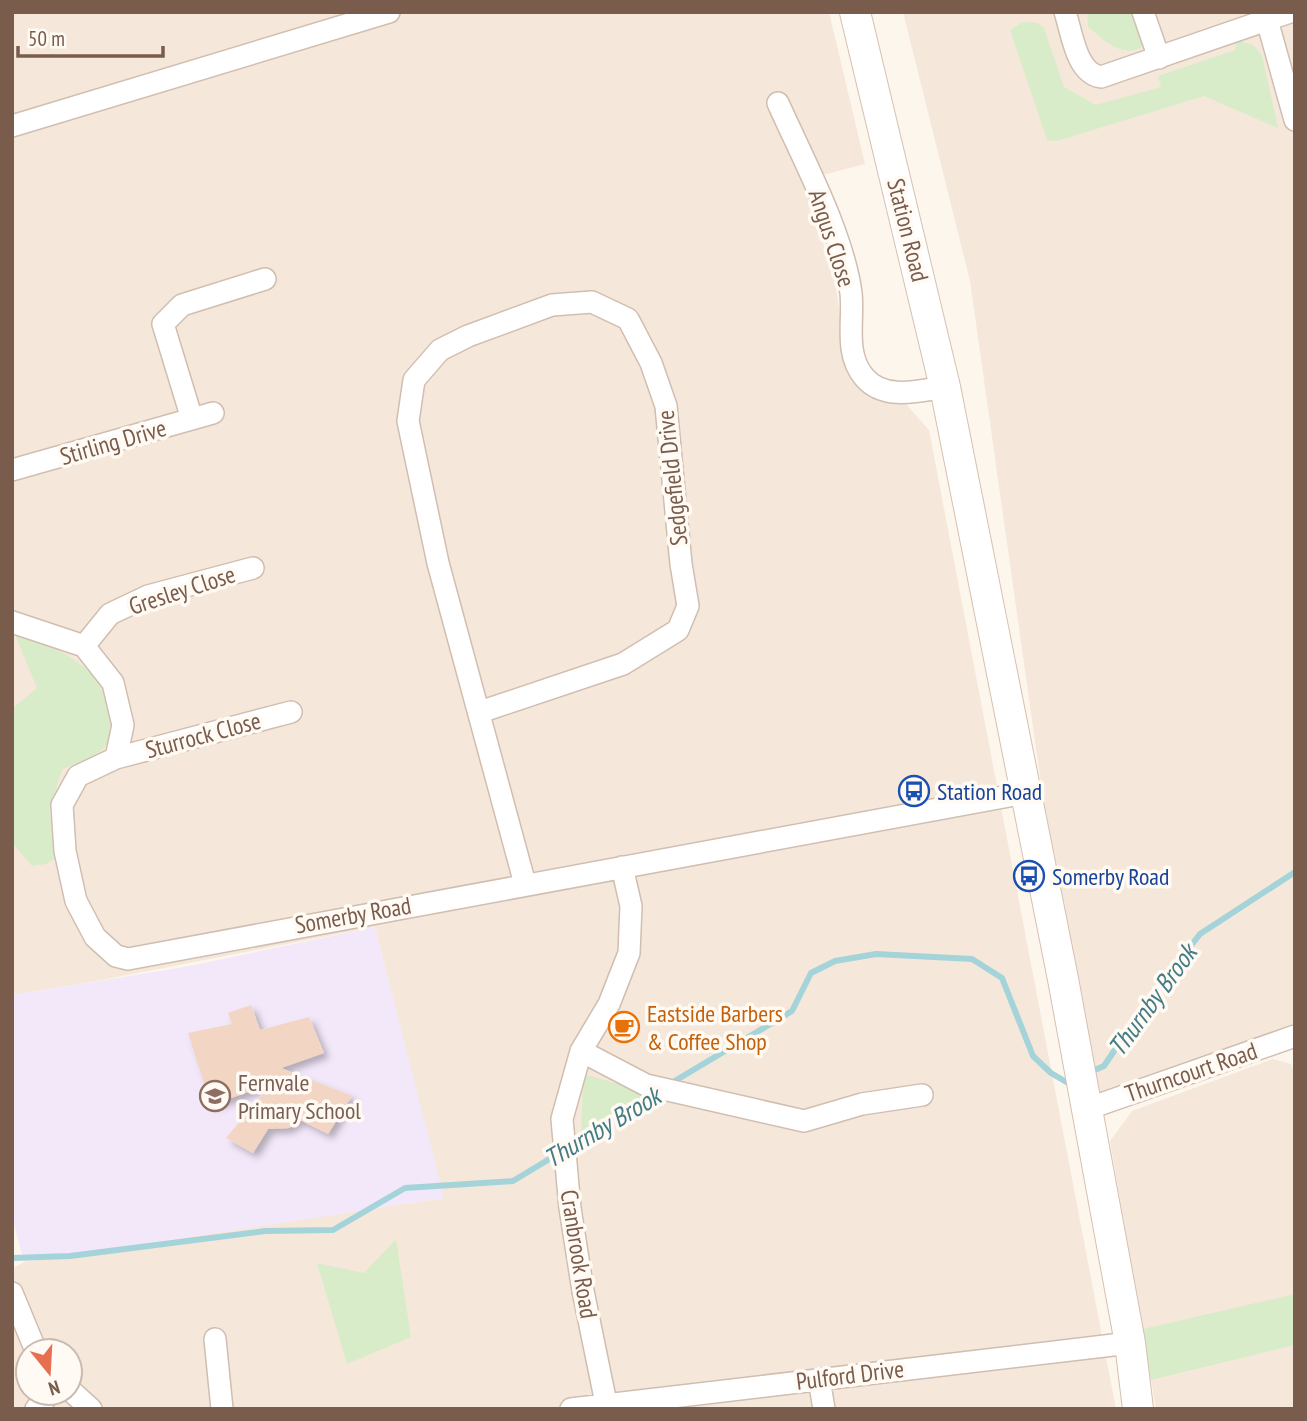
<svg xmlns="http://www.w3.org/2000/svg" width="1307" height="1421" font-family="'PT Sans Narrow',sans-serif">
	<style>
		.residential { fill: #f5e8da; fill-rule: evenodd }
		.education { fill: #f3e8fa }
		.green { fill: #d8ecc9 }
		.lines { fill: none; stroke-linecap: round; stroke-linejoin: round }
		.stream { stroke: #a5d3da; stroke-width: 6 }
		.building { fill: #f3d5c3; filter: url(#shadow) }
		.street-casing { stroke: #d1beb0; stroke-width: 24 }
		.secondary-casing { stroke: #d6c0b0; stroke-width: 32 }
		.street { stroke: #fff; stroke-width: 21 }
		.secondary { stroke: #fff; stroke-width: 30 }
		.labels { text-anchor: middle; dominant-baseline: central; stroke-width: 7; stroke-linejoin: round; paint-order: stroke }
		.street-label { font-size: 24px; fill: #7a5c4d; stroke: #fffaf3 }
		.transit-label { font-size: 24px; fill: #164399; stroke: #fffaf3; text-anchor: start }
		.food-label { font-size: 24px; fill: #c56008; stroke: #fffaf3; text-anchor: start }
		.education-label { font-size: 24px; fill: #785e54; stroke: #fffaf3; text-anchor: start }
		.water-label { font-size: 26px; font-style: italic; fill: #437c86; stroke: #fffaf3 }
	</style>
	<defs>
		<filter id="shadow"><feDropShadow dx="5" dy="5" stdDeviation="3.5" flood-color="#0004"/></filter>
	</defs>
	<rect width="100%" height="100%" fill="#fdf6ec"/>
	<path class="residential" d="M 12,12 L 829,12 L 865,164 L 803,180 L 835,280 L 847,367 L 857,386 L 880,402 L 906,404 L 929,430 L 1116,1409 L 12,1409 L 12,1269 L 24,1262 L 443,1198 L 375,927 L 102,980 L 12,995 ZM 28,1351 L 70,1351 L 70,1393 L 28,1393 Z
		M 903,12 L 1295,12 L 1295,1027 L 1098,1094 L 1053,869 L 970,281 Z
		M 1273,1059 L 1291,1064 L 1295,1074 L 1295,1409 L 1156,1409 L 1110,1141 L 1132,1111 Z"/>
	<path class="education" d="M 375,927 L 444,1198 L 24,1262 L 12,1217 L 12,995 L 184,967 Z"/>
	<path class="green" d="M 1087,12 L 1132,12 L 1144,45 C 1125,61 1104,40 1088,27 Z
		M 1023,22 L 1038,23 L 1044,28 L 1064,87 L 1096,105 L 1161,87 L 1158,76 L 1235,50 L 1237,40 L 1253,45 L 1262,55 L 1278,128 L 1204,96 L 1057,141 L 1047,140 L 1010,30 Z
		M 15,635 C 62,649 101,664 111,717 C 113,726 112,739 105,747 C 95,757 74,763 62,770 L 49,811 L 57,857 L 46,864 L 32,866 L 12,843 L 12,709 L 37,688 Z
		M 583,1074 L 648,1092 L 646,1099 L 581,1140 Z
		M 396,1239 L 411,1337 L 347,1364 L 317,1263 L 364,1273 Z
		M 1295,1294 L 1295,1345 L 1151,1380 L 1143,1329 Z"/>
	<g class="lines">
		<path class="stream" d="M 1090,1072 L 1104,1066 L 1147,1002 L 1200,934 L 1295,872
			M 668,1085 L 792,1011 L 811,973 L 835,961 L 876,954 L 972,959 L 1002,978 L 1033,1056 L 1051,1073 L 1068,1083 L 1074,1080
			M 570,1146 L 656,1092
			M 12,1258 L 70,1256 L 265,1231 L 333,1230 L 405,1188 L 513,1181 L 561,1152"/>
	</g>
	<path class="building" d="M 251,1005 L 260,1030 L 309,1017 L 324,1053 L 281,1068 L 352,1096 L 328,1134 L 300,1120 L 289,1128 L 268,1129 L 253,1153 L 226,1138 L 271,1084 L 211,1105 L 188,1033 L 232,1024 L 228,1013 Z"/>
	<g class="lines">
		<g class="street-casing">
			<path id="street" d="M 1065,12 C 1072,33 1076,73 1101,77 L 1290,12
				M 1143,12 L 1159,58
				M 1267,20 L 1295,120
				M 778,103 C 803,159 843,233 851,293 C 854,321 844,353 864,377 C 884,401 919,391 945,387
				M 12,126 L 389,12
				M 192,419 L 163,324 L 182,305 L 265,279
				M 12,470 L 213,413
				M 12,622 L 84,646 L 113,683 L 123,725 L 116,758 L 78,776 L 62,805 L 65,851 L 76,901 L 95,937 L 116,956 L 128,959 L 1025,793
				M 84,646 L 110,614 L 148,596 L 253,568
				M 480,712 L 623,664 L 678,630 L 688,606 L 681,564 L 666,406 L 651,363 L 628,319 L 592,302 L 552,305 L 468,336 L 440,350 L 414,380 L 408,421 L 438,563 L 525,884
				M 116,758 L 291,712
				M 581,1051 L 646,1085 L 804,1121 L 862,1104 L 922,1095
				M 1087,1109 L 1295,1036
				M 12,1293 L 36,1351
				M 215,1339 L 222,1409
				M 819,1379 L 824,1409
				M 70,1390 L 91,1409
				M 606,1403 L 583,1291 L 570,1208 L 562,1119 L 581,1051 L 609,1004 L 629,953 L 631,906 L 622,867
				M 36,1409 L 50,1393
				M 571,1409 L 1130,1343"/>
		</g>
		<g class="secondary-casing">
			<path id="secondary" d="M 855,12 L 945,387 L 1063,979 L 1130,1343 L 1138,1409"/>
		</g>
		<use href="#street" class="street"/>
		<use href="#secondary" class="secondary"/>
	</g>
	<defs>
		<g id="bus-ring" transform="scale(1.575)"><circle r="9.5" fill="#fffaf3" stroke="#1a4fb4" stroke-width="1.5"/><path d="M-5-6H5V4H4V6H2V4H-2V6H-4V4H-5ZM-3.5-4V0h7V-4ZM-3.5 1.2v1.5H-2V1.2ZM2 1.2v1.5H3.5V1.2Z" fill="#1a4fb4"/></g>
		<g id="cafe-ring" transform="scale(1.575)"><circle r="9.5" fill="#fffaf3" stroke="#e8710a" stroke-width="1.5"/><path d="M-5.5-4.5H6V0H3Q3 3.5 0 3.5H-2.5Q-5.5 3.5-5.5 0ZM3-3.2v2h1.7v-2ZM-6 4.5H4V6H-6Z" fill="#e8710a"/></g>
		<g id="school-ring" transform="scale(1.575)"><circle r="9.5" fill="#fffaf3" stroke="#8d6e63" stroke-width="1.5"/><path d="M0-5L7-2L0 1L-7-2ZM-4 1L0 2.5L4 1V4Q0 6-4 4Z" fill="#8d6e63"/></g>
	</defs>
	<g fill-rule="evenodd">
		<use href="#bus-ring" x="914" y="791"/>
		<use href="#bus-ring" x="1029" y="876"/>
		<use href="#cafe-ring" x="624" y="1027"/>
		<use href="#school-ring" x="215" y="1096"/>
	</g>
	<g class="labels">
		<g class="street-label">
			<text transform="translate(908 230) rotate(76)">Station Road</text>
			<text transform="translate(832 238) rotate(72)">Angus Close</text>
			<text transform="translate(113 442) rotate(-16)">Stirling Drive</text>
			<text transform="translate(672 478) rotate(-96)">Sedgefield Drive</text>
			<text transform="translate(182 590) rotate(-18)">Gresley Close</text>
			<text transform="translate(203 735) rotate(-15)">Sturrock Close</text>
			<text transform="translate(353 915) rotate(-10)">Somerby Road</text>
			<text transform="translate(1191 1072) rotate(-19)">Thurncourt Road</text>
			<text transform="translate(579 1254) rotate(81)">Cranbrook Road</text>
			<text transform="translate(850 1375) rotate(-7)">Pulford Drive</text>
		</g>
		<g class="transit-label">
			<text x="937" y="791">Station Road</text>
			<text x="1052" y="876">Somerby Road</text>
		</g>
		<g class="food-label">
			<text x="647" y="1013">Eastside Barbers<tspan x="647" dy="28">&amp; Coffee Shop</tspan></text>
		</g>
		<g class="education-label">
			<text x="238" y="1082">Fernvale<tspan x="238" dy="28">Primary School</tspan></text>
		</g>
		<g class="water-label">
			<text transform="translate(1152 1000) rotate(-54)">Thurnby Brook</text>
			<text transform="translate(602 1127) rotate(-31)">Thurnby Brook</text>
		</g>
	</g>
	<rect width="1307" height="1421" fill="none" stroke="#7a5c4d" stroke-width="28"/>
	<g transform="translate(49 1372) rotate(162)"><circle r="33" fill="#fffaf3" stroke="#cabbb1" stroke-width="2"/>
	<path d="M0-5L12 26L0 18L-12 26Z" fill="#e76f51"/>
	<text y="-10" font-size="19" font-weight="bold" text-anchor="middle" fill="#7a5c4d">N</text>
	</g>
	<path d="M18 46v10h145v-10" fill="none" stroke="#7a5c4d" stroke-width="3.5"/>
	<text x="28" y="46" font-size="21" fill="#7a5c4d" stroke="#fffaf3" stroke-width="5" paint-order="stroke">50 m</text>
</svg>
